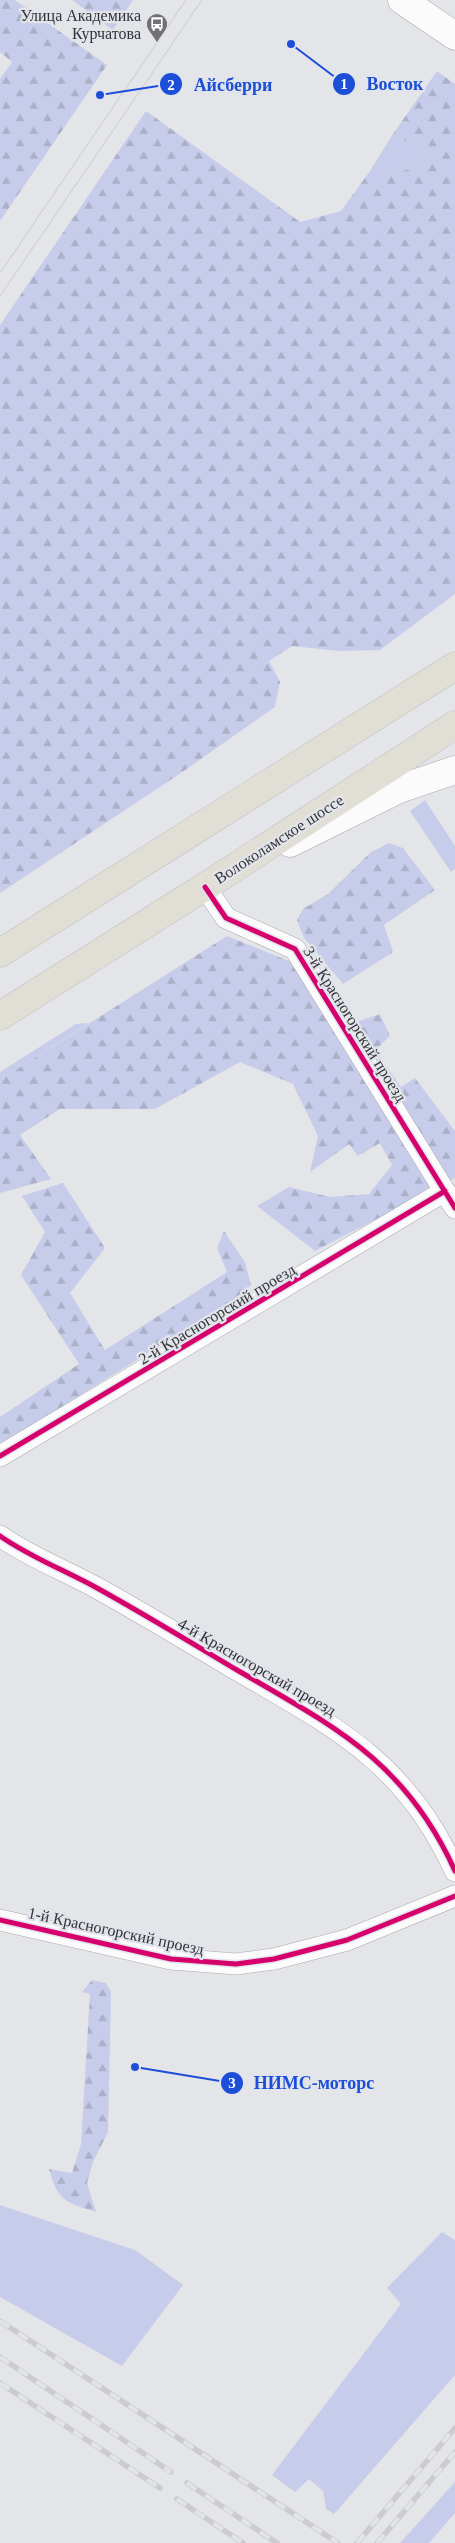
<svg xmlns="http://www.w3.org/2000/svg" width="455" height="2543" font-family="Georgia,serif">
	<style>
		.green { fill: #c7ccea }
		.forest { fill: url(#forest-firs) }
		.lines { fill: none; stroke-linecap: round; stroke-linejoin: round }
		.street-casing { stroke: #aaaaad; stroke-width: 22 }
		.secondary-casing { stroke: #aaaaad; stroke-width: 29 }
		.primary-casing { stroke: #c1c1c3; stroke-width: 29 }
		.street { stroke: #fbfbfc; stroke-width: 21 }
		.secondary { stroke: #fbfbfc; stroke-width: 28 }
		.primary { stroke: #e1dfd5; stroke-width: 28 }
		.tram { stroke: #ccccce; stroke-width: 1 }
		.rail-casing { stroke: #ccccce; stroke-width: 5.5 }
		.rail { stroke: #e2e4eb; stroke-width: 4; stroke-dasharray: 11; stroke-linecap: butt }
		.cycleway-casing { stroke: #e2e4eb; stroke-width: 8 }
		.cycleway { stroke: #d6006c; stroke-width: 5 }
		.labels { text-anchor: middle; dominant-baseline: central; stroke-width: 4.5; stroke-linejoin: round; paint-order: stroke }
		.poi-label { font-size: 16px; fill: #333336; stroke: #e2e4eb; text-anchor: end }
		.street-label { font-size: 16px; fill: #333336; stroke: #e2e4eb }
		.leader { fill: none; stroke: #1d4ed8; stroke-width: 2 }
		.callout-dot { fill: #1d4ed8; stroke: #e2e4eb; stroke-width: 2 }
		.mark-label { font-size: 15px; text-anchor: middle; font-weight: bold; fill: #fff }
		.callout-label { font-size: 18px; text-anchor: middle; font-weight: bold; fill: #1d4ed8; stroke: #e2e4eb; stroke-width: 4.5; stroke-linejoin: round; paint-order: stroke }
	</style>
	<defs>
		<pattern id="forest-firs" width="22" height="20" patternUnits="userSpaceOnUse" patternTransform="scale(1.25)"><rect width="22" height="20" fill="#c7ccea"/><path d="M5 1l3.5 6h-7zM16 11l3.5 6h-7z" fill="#abb0c9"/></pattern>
	</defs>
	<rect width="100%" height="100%" fill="#e4e5e9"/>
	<path class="green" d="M 391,137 L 420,146 L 429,155 C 406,175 399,173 370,171 Z
		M 425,800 L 455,846 L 455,869 L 451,872 L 410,811 Z
		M 89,1023 L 0,1080 L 0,1072 L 76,1024 Z
		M 0,2205 L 135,2250 L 183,2285 L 122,2366 L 0,2297 Z
		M 442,2232 L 455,2240 L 455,2375 L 334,2514 L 326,2509 L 323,2491 L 309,2479 L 295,2492 L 272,2475 L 401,2304 L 387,2288 Z
		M 455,2482 L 455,2513 L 429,2543 L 400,2543 Z"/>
	<path class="forest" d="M 0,0 L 15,0 L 107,65 L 0,221 L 0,79 L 12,62 L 0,52 Z
		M 72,0 L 133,0 L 113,30 Z
		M 437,71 L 455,84 L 455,594 L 380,650 L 339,651 L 292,646 L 269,661 L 280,682 L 275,707 L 178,775 L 0,893 L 0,325 L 146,111 L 300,222 L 341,211 L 370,171 C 399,173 406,175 429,155 L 420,146 L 391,137 Z
		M 389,843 L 403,848 L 435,890 L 384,925 L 393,952 L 343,984 L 304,938 L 297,920 L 303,909 L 328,894 L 371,852 Z
		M 227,936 L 294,963 L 335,1029 L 380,1014 L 390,1036 L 375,1050 L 401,1087 L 415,1078 L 455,1131 L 455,1178 L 315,1251 L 257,1206 L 289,1187 L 330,1197 L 369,1194 L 392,1165 L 380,1143 L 358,1156 L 349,1144 L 310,1172 L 318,1136 L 293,1084 L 240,1062 L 155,1109 L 60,1109 L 20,1135 L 51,1179 L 0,1193 L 0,1080 Z
		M 63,1183 L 105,1248 L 70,1293 L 105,1350 L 227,1272 L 217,1248 L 224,1231 L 245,1262 L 251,1285 L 233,1300 L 0,1445 L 0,1417 L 79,1364 L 21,1275 L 45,1232 L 22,1196 Z
		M 92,1980 L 106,1983 L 111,1992 L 108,2132 L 93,2162 L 87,2183 L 96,2212 C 66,2202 58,2202 49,2169 L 72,2173 L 81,2144 L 90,1994 L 82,1992 Z"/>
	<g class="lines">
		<g class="street-casing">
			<path id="street" d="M 205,887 L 226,918 L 295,949 L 455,1208
				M 0,1456 L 445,1191
				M 0,1536 C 30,1557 64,1570 97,1588 C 144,1614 190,1642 237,1670 C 335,1727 406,1762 455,1871
				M 0,1920 L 171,1959 L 236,1964 L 274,1959 L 347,1940 L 455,1896"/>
		</g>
		<g class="secondary-casing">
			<path id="secondary" d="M 402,0 L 455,36
				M 290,843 L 399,789 L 455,770"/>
		</g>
		<g class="primary-casing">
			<path id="primary" d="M 0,953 L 455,666
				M 0,1016 L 217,879 L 455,725"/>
		</g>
		<use href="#street" class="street"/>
		<use href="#secondary" class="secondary"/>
		<use href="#primary" class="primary"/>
		<path class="tram" d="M 0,273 L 186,0
			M 0,296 L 202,0"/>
		<g class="rail-casing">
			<path id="rail" d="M 0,2321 L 338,2543
				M 0,2357 L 171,2472
				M 0,2383 L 160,2488
				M 187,2483 L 277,2543
				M 177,2499 L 243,2543
				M 357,2543 L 455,2428
				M 377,2543 L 455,2452"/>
		</g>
		<use href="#rail" class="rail"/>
		<g class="cycleway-casing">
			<path id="cycleway" d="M 205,887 L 226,918 L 295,949 L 455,1208
				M 0,1456 L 445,1191
				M 0,1536 C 30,1557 64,1570 97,1588 C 144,1614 190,1642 237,1670 C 335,1727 406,1762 455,1871
				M 0,1920 L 171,1959 L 236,1964 L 274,1959 L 347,1940 L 455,1896"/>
		</g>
		<use href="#cycleway" class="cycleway"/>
	</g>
	<defs>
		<g id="bus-pin" transform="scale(1.125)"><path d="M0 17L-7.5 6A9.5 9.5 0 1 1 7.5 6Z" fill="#717175" stroke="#e2e4eb"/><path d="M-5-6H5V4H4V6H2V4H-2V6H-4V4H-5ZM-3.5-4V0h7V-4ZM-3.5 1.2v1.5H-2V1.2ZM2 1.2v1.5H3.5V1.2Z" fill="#fff"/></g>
	</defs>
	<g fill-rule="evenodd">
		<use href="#bus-pin" x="157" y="24"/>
	</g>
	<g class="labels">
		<g class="poi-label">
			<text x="141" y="15">Улица Академика<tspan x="141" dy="18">Курчатова</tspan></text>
		</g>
		<g class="street-label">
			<text transform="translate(279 839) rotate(-33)">Волоколамское шоссе</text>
			<text transform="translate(355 1024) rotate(58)">3-й Красногорский проезд</text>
			<text transform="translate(217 1314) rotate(-31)">2-й Красногорский проезд</text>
			<text transform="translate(257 1667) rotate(30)">4-й Красногорский проезд</text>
			<text transform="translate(116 1931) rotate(12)">1-й Красногорский проезд</text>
		</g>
	</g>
	<path class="leader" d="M291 44L344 84M100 95L171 84M135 2067L232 2083"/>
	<g class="callout-dot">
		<circle cx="291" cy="44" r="5"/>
		<circle cx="100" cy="95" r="5"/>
		<circle cx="135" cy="2067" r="5"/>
		<circle cx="344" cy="84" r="12"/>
		<circle cx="171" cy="84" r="12"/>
		<circle cx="232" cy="2083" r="12"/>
	</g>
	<g class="mark-label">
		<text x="344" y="89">1</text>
		<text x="171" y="90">2</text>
		<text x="232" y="2088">3</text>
	</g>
	<g class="callout-label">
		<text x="395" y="90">Восток</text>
		<text x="233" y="91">Айсберри</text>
		<text x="314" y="2089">НИМС-моторс</text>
	</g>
</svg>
